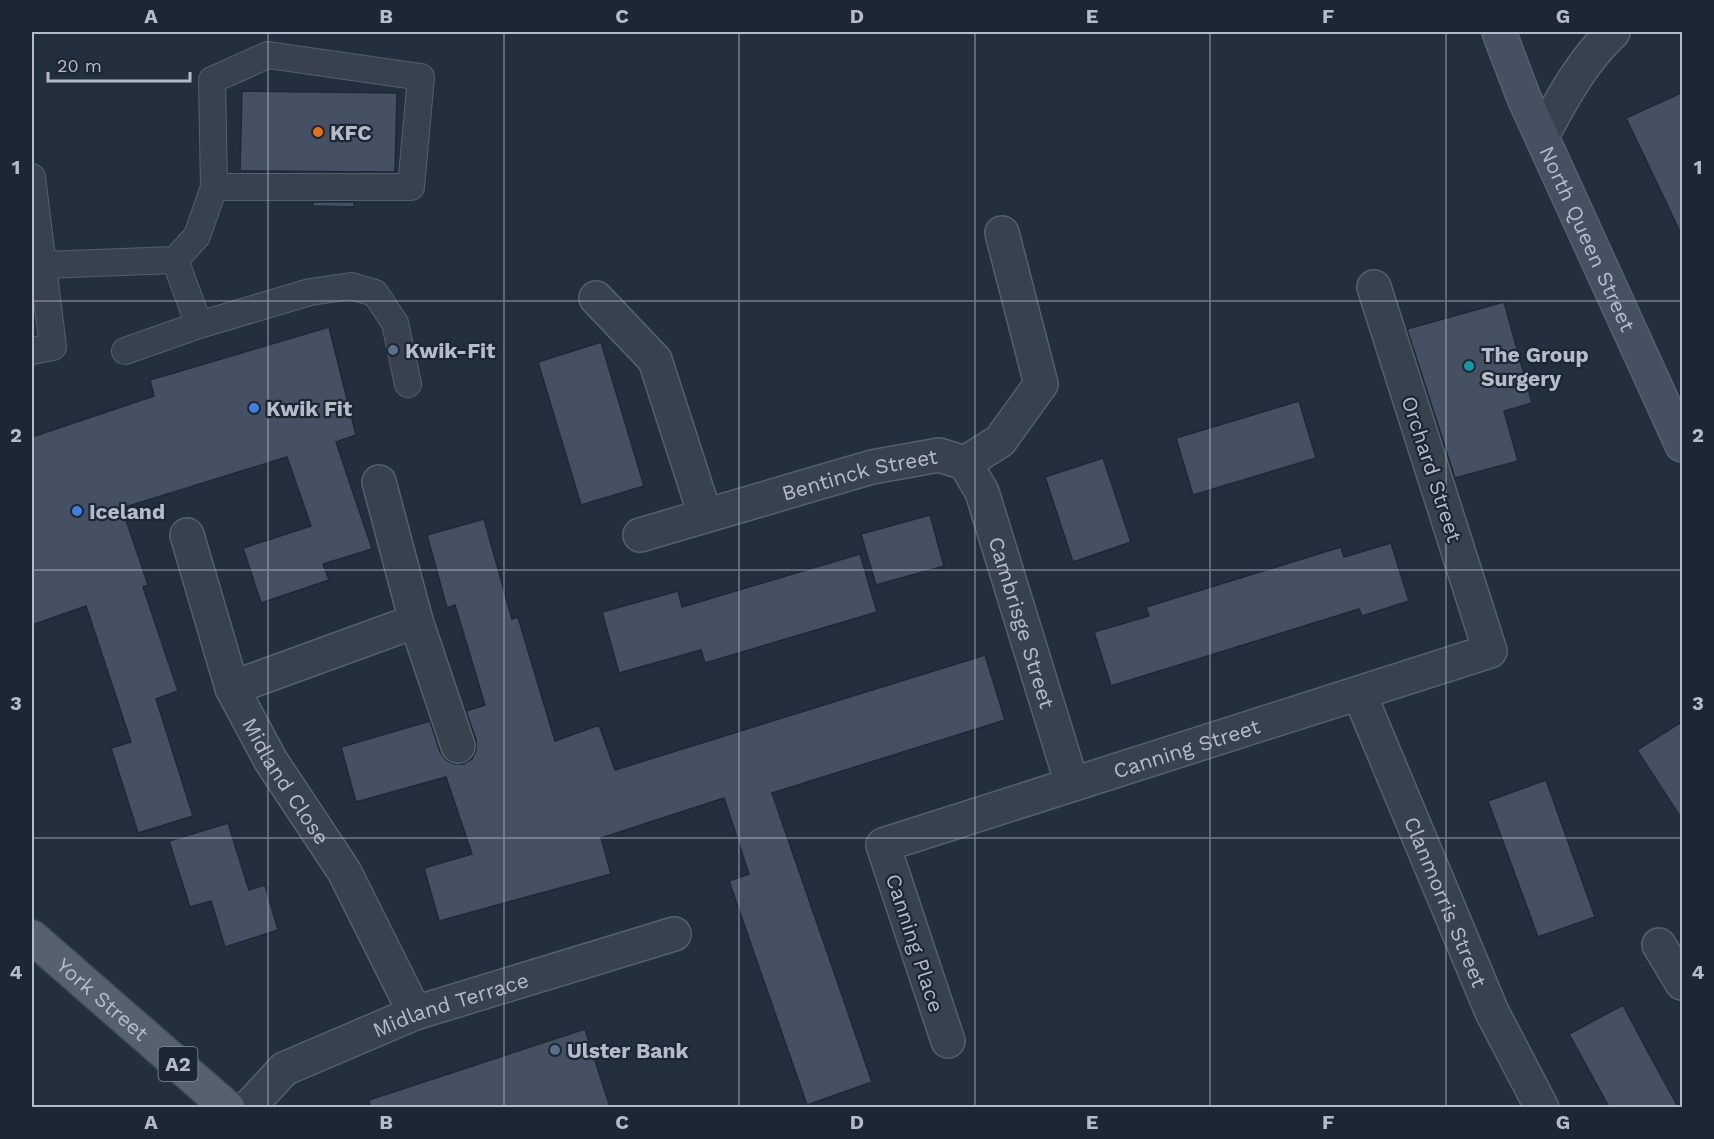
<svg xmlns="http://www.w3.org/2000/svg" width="1714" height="1139" font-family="'Work Sans',sans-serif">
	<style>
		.building { fill: #455162; stroke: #1f2835; stroke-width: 1.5 }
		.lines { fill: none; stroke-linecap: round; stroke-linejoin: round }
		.service-casing { stroke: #565f6c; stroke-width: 28 }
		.minor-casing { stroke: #565f6c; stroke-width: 36 }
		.tertiary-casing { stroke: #565f6c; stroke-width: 36 }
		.secondary-casing { stroke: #565f6c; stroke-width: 36 }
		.primary-casing { stroke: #414a57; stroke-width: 36 }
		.service { stroke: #38414e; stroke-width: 26 }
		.minor { stroke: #38414e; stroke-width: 33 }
		.tertiary { stroke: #38414e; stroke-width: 33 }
		.secondary { stroke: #465061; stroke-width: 33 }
		.primary { stroke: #56606e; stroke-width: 33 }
		.grid { fill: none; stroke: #b4bcc9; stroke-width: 1.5; stroke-opacity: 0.55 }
		.food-dot { fill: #e8710a; stroke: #1d2633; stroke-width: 2 }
		.service-dot { fill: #5c6f8a; stroke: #1d2633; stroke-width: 2 }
		.culture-dot { fill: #0f9aa8; stroke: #1d2633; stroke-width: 2 }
		.shop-dot { fill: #3f7fe0; stroke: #1d2633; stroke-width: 2 }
		.labels { text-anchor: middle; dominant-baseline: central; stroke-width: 4.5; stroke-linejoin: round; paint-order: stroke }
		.shield { fill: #1d2633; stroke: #878f9c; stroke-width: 1.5 }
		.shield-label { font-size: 20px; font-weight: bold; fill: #b4bcc9 }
		.poi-label { font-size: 21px; font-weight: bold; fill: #b4bcc9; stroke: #1d2633; text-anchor: start }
		.street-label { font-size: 21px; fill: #b4bcc9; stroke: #1d2633 }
		.neatline { fill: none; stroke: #b4bcc9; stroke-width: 2 }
		.grid-label { font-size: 20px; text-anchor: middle; font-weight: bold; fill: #b4bcc9 }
	</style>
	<rect width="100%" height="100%" fill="#242f3e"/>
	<path class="building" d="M 242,91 L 397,93 L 395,172 L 240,171 Z
		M 1683,92 L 1683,238 L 1626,118 Z
		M 313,202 L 354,202 L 354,207 L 313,206 Z
		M 1504,302 L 1532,403 L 1504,411 L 1518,461 L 1455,478 L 1407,329 Z
		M 329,327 L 356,435 L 336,442 L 372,549 L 323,564 L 329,580 L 261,603 L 243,548 L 311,526 L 287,457 L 122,508 L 148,585 L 143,587 L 178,691 L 156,699 L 193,816 L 138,833 L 111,748 L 131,742 L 86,606 L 32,625 L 32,437 L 154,396 L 150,380 Z
		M 601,342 L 644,486 L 581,505 L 538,362 Z
		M 1299,401 L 1316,458 L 1193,495 L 1176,438 Z
		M 1103,458 L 1131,542 L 1073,562 L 1045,477 Z
		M 930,515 L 944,566 L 876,585 L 861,534 Z
		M 484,519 L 512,619 L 518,617 L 555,741 L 599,725 L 615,770 L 985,655 L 1005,720 L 772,793 L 872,1082 L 807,1105 L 729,881 L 749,874 L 724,798 L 601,838 L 611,874 L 439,921 L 424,868 L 472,854 L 446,777 L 356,802 L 341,747 L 430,721 L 440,752 L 446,760 L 454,764 L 463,764 L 472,759 L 476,750 L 476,740 L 466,711 L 485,705 L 455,605 L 447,608 L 427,535 Z
		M 1391,543 L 1409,601 L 1362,616 L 1359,609 L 1111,686 L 1094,632 L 1149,616 L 1146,607 L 1341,547 L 1344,557 Z
		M 860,554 L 877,612 L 705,663 L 701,650 L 619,673 L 602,612 L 678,591 L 682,607 Z
		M 1683,721 L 1683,821 L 1637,750 Z
		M 1546,780 L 1595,917 L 1538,937 L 1488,801 Z
		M 228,823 L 249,890 L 265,885 L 278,930 L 225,947 L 211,901 L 190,907 L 169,841 Z
		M 1623,1005 L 1648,1052 L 1678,1107 L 1609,1107 L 1569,1034 Z
		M 585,1029 L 610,1107 L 370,1107 L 369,1100 Z"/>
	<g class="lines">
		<g class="service-casing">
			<path id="service" d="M 32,177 L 53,347 L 32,351
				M 175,260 L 199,325
				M 43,265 L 175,260 L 197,236 L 214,187 L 212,80 L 268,55 L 421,77 L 411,187 L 214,187
				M 125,351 L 199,325 L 310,292 L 351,286 L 375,293 L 395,323 L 408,384"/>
		</g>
		<g class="minor-casing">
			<g id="minor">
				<path d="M 596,298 L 655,360 L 705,515"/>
				<path id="s1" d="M 965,463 L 982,492 L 1072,784"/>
				<path d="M 379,482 L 416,621 L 458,746"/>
				<path id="s2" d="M 187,535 L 232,688 L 271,761 L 344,871 L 415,1013"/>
				<path id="s3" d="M 640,535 L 872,467 L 939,455 L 965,463 L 1000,441 L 1041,384 L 1002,233"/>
				<path d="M 232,688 L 416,621"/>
				<path id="s4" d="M 1359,693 L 1492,1012 L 1542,1108"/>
				<path d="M 1659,945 L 1682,983"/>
				<path id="s5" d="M 948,1041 L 883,845 L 1490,651 L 1374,287"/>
				<path id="s6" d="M 248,1108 L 284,1069 L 415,1013 L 674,934"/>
			</g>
		</g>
		<g class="tertiary-casing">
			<path id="tertiary" d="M 1542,136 C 1562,99 1582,61 1613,32"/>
		</g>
		<g class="secondary-casing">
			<g id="secondary">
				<path id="s7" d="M 1499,32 L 1524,98 L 1682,445"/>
			</g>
		</g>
		<g class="primary-casing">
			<g id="primary">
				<path id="s8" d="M 32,937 L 228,1108"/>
			</g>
		</g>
		<use href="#service" class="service"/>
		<use href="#minor" class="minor"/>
		<use href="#tertiary" class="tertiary"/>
		<use href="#secondary" class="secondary"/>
		<use href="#primary" class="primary"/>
	</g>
	<path class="grid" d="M 268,32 L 268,1108M 504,32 L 504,1108M 739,32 L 739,1108M 975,32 L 975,1108M 1210,32 L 1210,1108M 1446,32 L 1446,1108M 32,301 L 1682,301M 32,570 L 1682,570M 32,838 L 1682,838"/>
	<circle class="food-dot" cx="318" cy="132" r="6"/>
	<g class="service-dot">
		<circle cx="393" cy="350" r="6"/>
		<circle cx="555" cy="1050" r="6"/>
	</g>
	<circle class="culture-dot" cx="1469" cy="366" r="6"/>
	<g class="shop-dot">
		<circle cx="254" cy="408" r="6"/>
		<circle cx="77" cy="511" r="6"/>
	</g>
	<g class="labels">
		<rect class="shield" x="158.5" y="1047" width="39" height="34" rx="4.5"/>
		<g class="shield-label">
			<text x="178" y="1064">A2</text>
		</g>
		<g class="poi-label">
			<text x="330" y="132">KFC</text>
			<text x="405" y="350">Kwik-Fit</text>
			<text x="1481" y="354">The Group<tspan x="1481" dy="24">Surgery</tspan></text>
			<text x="266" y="408">Kwik Fit</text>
			<text x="89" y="511">Iceland</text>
			<text x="567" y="1050">Ulster Bank</text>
		</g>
		<g class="street-label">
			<text stroke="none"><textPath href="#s7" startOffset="225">North Queen Street</textPath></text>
			<text transform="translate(1432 469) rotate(72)">Orchard Street</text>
			<text stroke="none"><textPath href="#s3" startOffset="228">Bentinck Street</textPath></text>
			<text stroke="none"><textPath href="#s1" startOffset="170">Cambrisge Street</textPath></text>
			<text stroke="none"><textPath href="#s5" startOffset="525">Canning Street</textPath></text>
			<text stroke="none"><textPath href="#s2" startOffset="267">Midland Close</textPath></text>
			<text stroke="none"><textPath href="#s4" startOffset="226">Clanmorris Street</textPath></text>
			<text transform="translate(915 943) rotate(72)">Canning Place</text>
			<text stroke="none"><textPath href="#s8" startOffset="94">York Street</textPath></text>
			<text stroke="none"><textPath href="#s6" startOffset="232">Midland Terrace</textPath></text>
		</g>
	</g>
	<rect width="1714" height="1139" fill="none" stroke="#1d2633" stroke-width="66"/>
	<path d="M48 72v9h142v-9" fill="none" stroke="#b4bcc9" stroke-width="3"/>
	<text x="57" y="72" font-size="18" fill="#b4bcc9" stroke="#1d2633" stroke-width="4.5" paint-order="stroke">20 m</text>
	<rect x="33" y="33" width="1648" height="1073" class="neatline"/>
	<g class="grid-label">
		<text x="151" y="23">A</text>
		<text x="386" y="23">B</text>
		<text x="622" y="23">C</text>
		<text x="857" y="23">D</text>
		<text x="1092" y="23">E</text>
		<text x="1328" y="23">F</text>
		<text x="1563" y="23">G</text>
		<text x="16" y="174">1</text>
		<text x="1698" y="174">1</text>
		<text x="16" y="442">2</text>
		<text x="1698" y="442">2</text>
		<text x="16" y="710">3</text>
		<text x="1698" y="710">3</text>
		<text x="16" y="979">4</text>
		<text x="1698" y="979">4</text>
		<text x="151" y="1129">A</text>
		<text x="386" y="1129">B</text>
		<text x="622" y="1129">C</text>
		<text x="857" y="1129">D</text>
		<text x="1092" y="1129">E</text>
		<text x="1328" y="1129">F</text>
		<text x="1563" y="1129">G</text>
	</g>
</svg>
